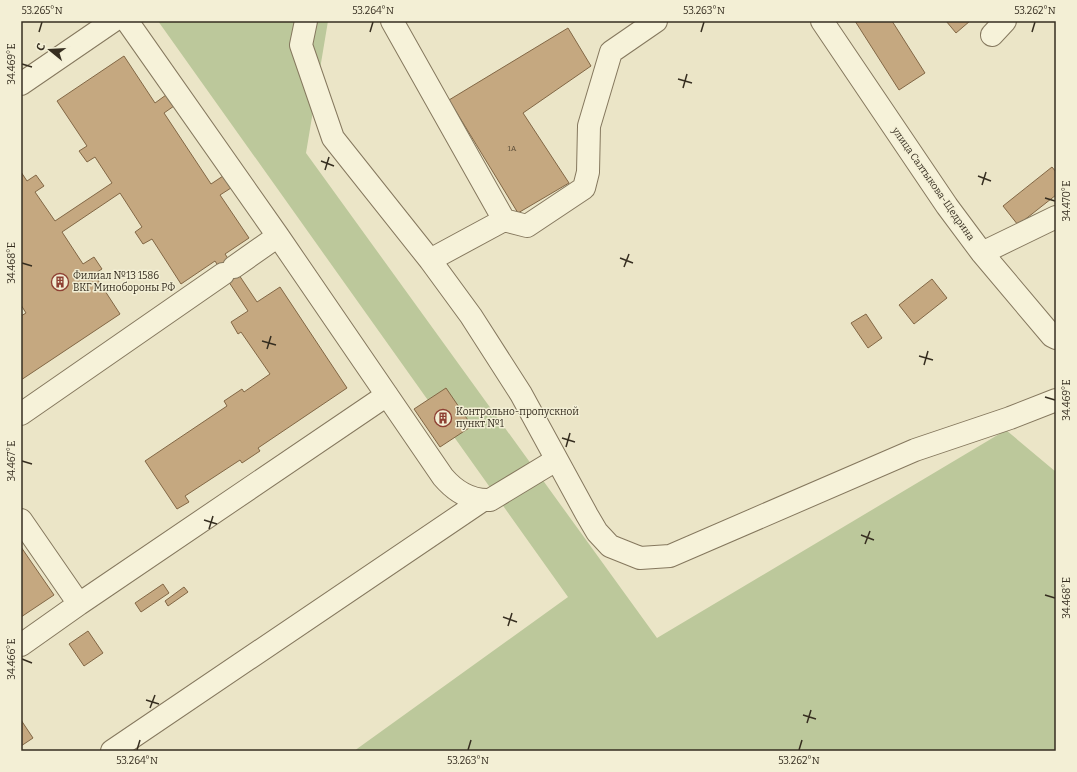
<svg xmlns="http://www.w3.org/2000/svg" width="1077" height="772" font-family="Bitter,serif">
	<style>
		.green { fill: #bcc89b }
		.building { fill: #c5a880; stroke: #826745 }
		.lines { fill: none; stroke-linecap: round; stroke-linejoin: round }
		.minor-casing { stroke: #85785e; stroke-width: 24 }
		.minor { stroke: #f6f2d9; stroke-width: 22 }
		.ticks { fill: none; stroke: #362e20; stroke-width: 1.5 }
		.labels { text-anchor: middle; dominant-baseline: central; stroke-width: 3; stroke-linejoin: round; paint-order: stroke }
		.number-label { font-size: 8px; fill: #5a4c38 }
		.street-label { font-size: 10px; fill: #362e20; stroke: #f3efd5 }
		.poi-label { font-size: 10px; fill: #362e20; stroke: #f3efd5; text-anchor: start }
		.neatline { fill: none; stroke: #362e20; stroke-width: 1.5 }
		.ticks-label { font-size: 10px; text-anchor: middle; fill: #362e20 }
	</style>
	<rect width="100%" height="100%" fill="#ebe5c7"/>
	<path class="green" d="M 158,21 L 328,21 L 306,153 L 657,638 L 1006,430 L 1056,472 L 1056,751 L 354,751 L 568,597 Z"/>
	<path class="building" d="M 855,21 L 892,21 L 925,73 L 899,90 Z
		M 946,21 L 970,21 L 956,33 Z
		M 568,28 L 591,66 L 523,113 L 569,183 L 518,213 L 449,100 Z
		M 124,56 L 155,103 L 166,95 L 174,106 L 164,113 L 211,184 L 223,176 L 231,188 L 220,195 L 249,238 L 225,254 L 257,302 L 280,287 L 347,388 L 258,448 L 260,451 L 242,463 L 240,460 L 185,496 L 189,502 L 177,509 L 145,461 L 227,406 L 224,401 L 242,389 L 244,392 L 270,374 L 241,332 L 238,334 L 231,322 L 248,311 L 215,261 L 181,284 L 152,239 L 143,244 L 135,232 L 142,227 L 120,193 L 62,232 L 83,264 L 94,257 L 102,269 L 94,274 L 120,314 L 21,380 L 21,316 L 26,313 L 21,305 L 21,172 L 27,181 L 36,175 L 44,186 L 35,192 L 55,221 L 112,183 L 95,157 L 87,162 L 79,151 L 87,146 L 57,101 Z
		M 1052,167 L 1056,172 L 1056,195 L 1018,225 L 1003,206 Z
		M 932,279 L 947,298 L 914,324 L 899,305 Z
		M 866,314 L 882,338 L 868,348 L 851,323 Z
		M 446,388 L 472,426 L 440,447 L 414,409 Z
		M 21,547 L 54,595 L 21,617 Z
		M 163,584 L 169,593 L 141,612 L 135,603 Z
		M 184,587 L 188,592 L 168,606 L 165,601 Z
		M 88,631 L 103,653 L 84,666 L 69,644 Z
		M 21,720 L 33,738 L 21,746 Z"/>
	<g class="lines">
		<g class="minor-casing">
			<path id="minor" d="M 127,21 L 278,236 L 443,477 C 455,491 471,501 490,500 L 556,460
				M 306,21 L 301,45 L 333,138 L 430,260 L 471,316 L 521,394 L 587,515 L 597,532 L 610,546 L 640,558 L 670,556 L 915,450 L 1010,418 L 1056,400
				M 392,21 L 504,220 L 430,260
				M 822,21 L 947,206 L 982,253 L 1052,336 L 1056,338
				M 992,35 L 1005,21
				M 21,84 L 113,21
				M 504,220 L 527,226 L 584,188 L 588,172 L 589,126 L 611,52 L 656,21
				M 982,253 L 1056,217
				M 234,267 L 278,236
				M 21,414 L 223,274
				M 21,520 L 79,604 L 387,395
				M 21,645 L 79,604
				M 112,751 L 483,500"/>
		</g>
		<use href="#minor" class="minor"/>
	</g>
	<path class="ticks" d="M 39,32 L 42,22M 370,32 L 373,22M 701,32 L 704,22M 1032,32 L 1035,22M 22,64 L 32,67M 678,79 L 692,83M 683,88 L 687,74M 321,161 L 334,166M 325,170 L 329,157M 978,176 L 991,181M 982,185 L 986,172M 1045,198 L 1055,201M 620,258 L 633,263M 22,263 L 32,266M 624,267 L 629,254M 262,341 L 276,345M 267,349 L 271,336M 919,356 L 933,360M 924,365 L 928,351M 1045,397 L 1055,400M 562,438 L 575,442M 566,447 L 570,433M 22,461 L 32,464M 204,520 L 217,524M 209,529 L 213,516M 861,535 L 874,540M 865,544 L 870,531M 1045,595 L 1055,598M 503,617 L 517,622M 508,626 L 512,613M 22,659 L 32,663M 146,700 L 159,704M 150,708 L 155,695M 803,715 L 816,719M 807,723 L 811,710M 137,750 L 140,740M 468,750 L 471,740M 799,750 L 802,740"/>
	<defs>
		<g id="building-ring" transform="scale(0.9)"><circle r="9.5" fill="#f3efd5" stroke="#8e4033" stroke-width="1.5"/><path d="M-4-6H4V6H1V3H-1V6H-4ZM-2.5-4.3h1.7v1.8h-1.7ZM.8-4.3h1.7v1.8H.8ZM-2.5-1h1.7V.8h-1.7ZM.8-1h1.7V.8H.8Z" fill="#8e4033"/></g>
	</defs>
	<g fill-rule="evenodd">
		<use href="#building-ring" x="60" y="282"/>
		<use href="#building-ring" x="443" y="418"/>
	</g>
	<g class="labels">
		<g class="number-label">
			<text x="512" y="148">1А</text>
		</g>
		<g class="street-label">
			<text transform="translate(933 184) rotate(55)">улица Салтыкова-Щедрина</text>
		</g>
		<g class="poi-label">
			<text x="73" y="276">Филиал №13 1586<tspan x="73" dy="12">ВКГ Минобороны РФ</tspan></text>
			<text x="456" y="412">Контрольно-пропускной<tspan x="456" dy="12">пункт №1</tspan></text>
		</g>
	</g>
	<rect width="1077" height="772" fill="none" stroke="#f3efd5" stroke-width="44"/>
	<g transform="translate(50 50) rotate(288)" stroke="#f3efd5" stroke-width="3" paint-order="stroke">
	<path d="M0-3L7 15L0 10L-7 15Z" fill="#362e20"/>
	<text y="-6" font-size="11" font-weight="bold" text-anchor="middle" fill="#362e20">С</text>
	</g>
	<rect x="22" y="22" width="1033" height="728" class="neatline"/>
	<g class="ticks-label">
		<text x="42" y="14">53.265°N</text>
		<text x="373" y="14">53.264°N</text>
		<text x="704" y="14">53.263°N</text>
		<text x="1035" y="14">53.262°N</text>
		<text transform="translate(11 64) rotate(-90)" y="4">34.469°E</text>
		<text transform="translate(1066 201) rotate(-90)" y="4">34.470°E</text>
		<text transform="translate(11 263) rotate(-90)" y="4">34.468°E</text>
		<text transform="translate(1066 400) rotate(-90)" y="4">34.469°E</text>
		<text transform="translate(11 461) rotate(-90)" y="4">34.467°E</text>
		<text transform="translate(1066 598) rotate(-90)" y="4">34.468°E</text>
		<text transform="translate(11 659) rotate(-90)" y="4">34.466°E</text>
		<text x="137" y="764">53.264°N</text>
		<text x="468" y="764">53.263°N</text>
		<text x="799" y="764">53.262°N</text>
	</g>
</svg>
